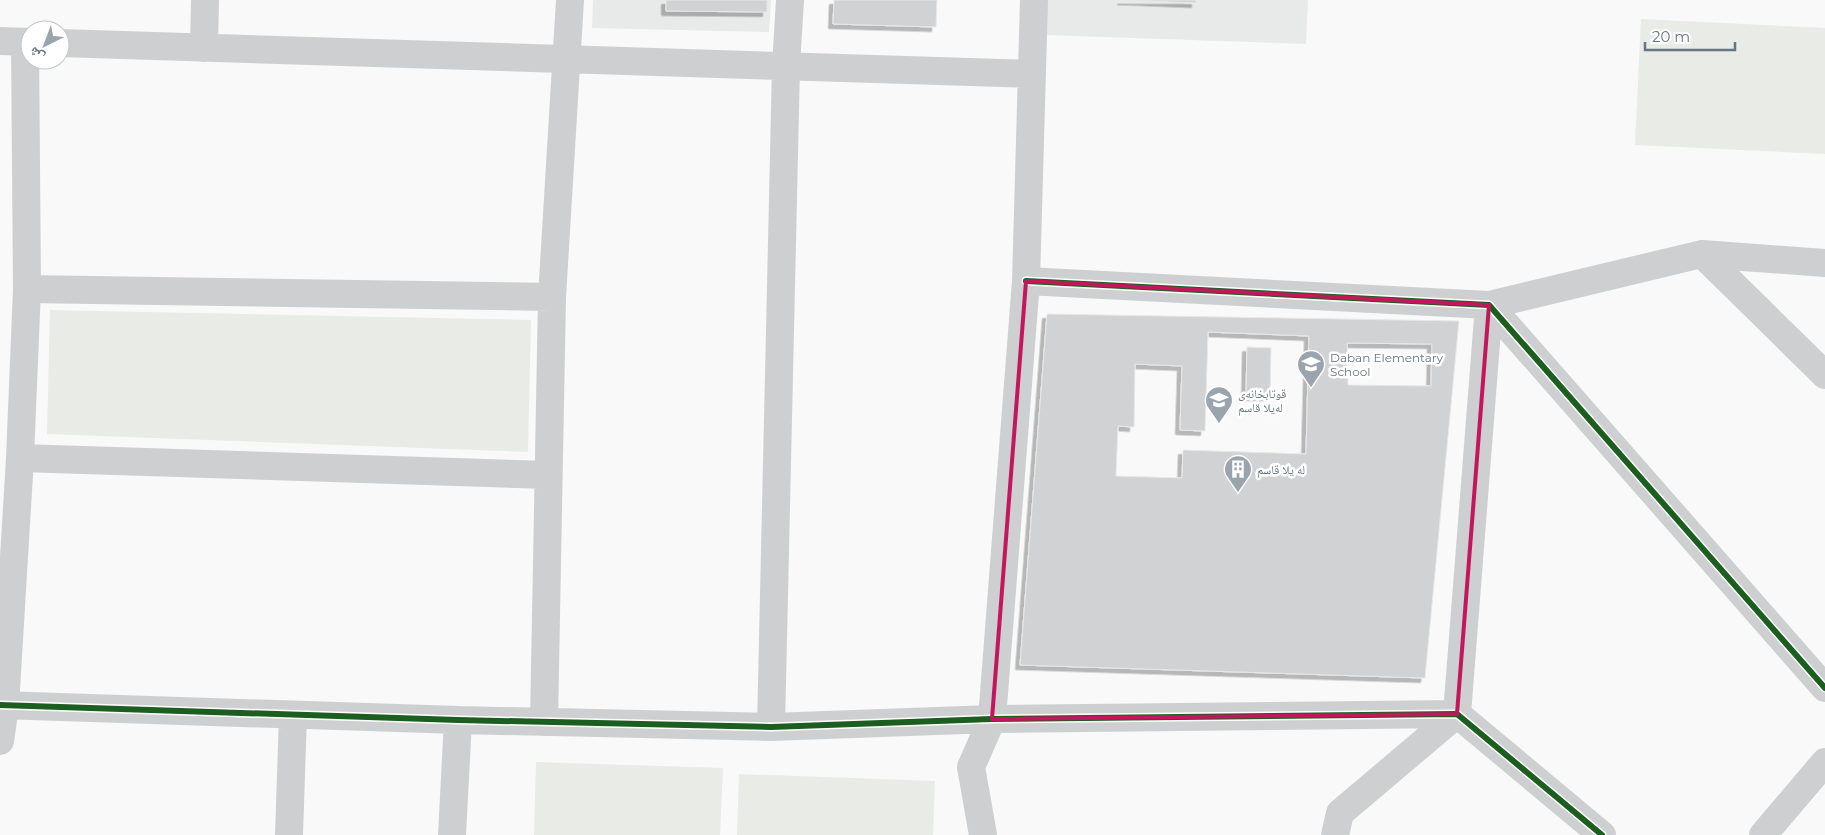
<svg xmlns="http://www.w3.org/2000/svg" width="1825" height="835" font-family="Montserrat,'Noto Naskh Arabic',sans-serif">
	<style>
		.built { fill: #e8e9e9 }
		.green { fill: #e8ebe6 }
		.building { fill: #d0d2d3; stroke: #e8e8e8; fill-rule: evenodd; filter: url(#shadow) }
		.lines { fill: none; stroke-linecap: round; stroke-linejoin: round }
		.minor { stroke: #cecfd0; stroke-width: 28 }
		.cycleway-casing { stroke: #fff; stroke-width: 9 }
		.cycleway { stroke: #1b5e20; stroke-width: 6 }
		.marked { fill: none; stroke: #c2185b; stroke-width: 4; stroke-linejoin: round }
		.labels { text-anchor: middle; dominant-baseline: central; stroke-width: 5; stroke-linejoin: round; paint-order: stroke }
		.poi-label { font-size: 12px; fill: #657683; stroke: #fff; text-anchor: start }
	</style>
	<defs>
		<filter id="shadow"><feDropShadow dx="-4.5" dy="4.5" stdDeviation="0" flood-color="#0004"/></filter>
	</defs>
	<rect width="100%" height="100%" fill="#f9f9f9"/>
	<path class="built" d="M 593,0 L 771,0 L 769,32 L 592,28 Z
		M 1047,0 L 1308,0 L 1306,44 L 1046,35 Z"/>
	<path class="green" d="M 1641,19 L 1825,28 L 1825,154 L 1635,145 Z
		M 50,310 L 531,320 L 528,452 L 47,434 Z
		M 536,762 L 723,768 L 720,835 L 534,835 Z
		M 739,774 L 935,781 L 933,835 L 737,835 Z"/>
	<path class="building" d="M 666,0 L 767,0 L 767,12 L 666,11 Z
		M 834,0 L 937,0 L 936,27 L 833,24 Z
		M 1122,0 L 1196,0 L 1196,3 Z
		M 1047,314 L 1459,321 L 1425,678 L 1020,665 Z
		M 1208,332 L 1309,336 L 1306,454 L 1183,450 L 1182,478 L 1116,476 L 1118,426 L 1134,427 L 1135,364 L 1182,366 L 1180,430 L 1205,431 ZM 1247,347 L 1271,348 L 1270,396 L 1246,396 Z
		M 1347,343 L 1432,344 L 1431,386 L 1348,385 Z"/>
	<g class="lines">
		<path class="minor" d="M 0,41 L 30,42
			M 60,43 L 1032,74
			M 204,48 L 205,0
			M 1702,254 L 1825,375
			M 1026,281 L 1489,305 L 1825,688
			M 27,289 L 552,297
			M 20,458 L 548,475
			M 0,705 L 458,720 L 771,727 L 992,719 L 1457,714 L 1602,835
			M 544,722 L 552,297 L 570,0
			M 771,727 L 786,66 L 790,0
			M 0,741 L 5,706 L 20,458 L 27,289 L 25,42
			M 289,835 L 293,715
			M 452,835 L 458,720
			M 983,835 L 971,767 L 992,719 L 1026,281 L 1034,0
			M 1335,835 L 1340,813 L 1457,714 L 1489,305 L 1702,254 L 1825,263
			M 1763,835 L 1825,762"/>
		<g class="cycleway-casing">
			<path id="cycleway" d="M 1026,281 L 1489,305 L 1825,688
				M 0,705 L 458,720 L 771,727 L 992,719 L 1457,714 L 1602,835"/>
		</g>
		<use href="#cycleway" class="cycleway"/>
	</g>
	<path class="marked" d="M 1026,281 L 1489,305 L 1457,714 L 992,719 Z"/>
	<defs>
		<g id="school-pin" transform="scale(1.4375)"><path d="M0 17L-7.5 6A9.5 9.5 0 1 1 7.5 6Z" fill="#99a4ac" stroke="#fff"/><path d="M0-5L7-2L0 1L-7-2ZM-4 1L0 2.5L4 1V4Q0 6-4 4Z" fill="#fff"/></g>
		<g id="building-pin" transform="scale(1.4375)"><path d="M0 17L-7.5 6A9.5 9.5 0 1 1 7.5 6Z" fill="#99a4ac" stroke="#fff"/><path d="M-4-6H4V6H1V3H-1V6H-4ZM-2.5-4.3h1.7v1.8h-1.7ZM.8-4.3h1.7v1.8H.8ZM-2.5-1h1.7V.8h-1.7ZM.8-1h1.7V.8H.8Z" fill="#fff"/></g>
	</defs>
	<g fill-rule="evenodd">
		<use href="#school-pin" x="1311" y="364"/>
		<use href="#school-pin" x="1219" y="400"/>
		<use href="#building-pin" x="1238" y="469"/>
	</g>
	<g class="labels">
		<g class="poi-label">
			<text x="1330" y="357">Daban Elementary<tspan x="1330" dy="14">School</tspan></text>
			<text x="1238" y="393">قوتابخانەی<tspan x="1238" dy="14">لەیلا قاسم</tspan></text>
			<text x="1257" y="469">له يلا قاسم</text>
		</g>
	</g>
	<g transform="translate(45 45) rotate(222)"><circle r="24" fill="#ffffff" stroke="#c1c8cd"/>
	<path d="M0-4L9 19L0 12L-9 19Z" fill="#99a4ac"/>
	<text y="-8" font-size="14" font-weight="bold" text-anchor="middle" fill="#657683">ش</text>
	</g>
	<path d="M1645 42v8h90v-8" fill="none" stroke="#657683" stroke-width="2.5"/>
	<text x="1652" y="42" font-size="15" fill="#657683" stroke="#ffffff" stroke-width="4" paint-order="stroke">20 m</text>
</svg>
